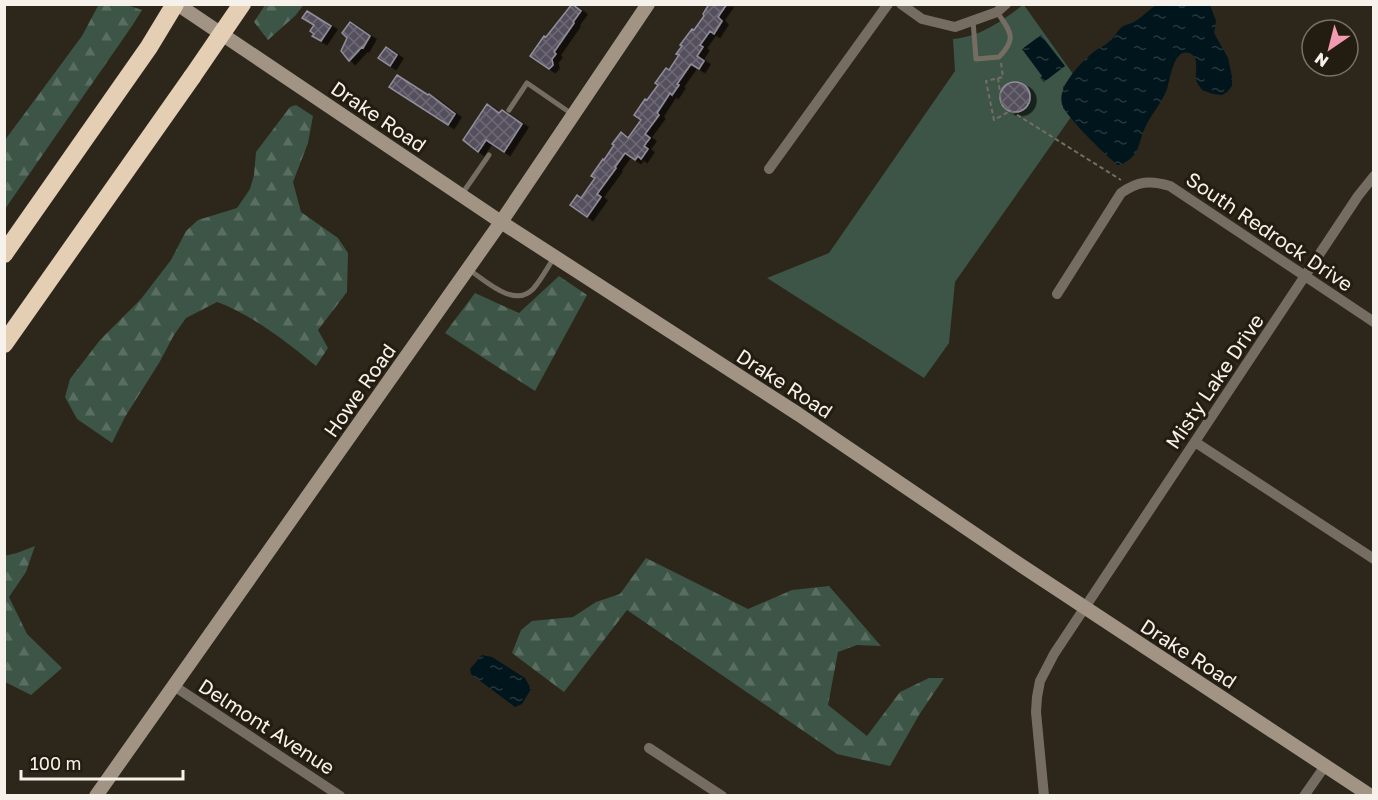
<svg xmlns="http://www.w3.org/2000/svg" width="1378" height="800" font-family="'Golos Text',sans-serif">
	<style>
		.forest { fill: url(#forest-firs) }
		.park { fill: #3c5546 }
		.water { fill: url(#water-ripples) }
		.building { fill: url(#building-cross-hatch); stroke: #928d9c; stroke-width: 1.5; filter: url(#shadow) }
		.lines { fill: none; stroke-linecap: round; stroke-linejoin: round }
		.path { stroke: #746d64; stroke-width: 2; stroke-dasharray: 4.5 3; stroke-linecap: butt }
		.lane { stroke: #756d62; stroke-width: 5 }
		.street { stroke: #756d62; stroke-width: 10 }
		.secondary { stroke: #a29484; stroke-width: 14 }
		.highway { stroke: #e4cfb4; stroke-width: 18 }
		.highway-bridge { stroke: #e4cfb4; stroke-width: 18 }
		.labels { text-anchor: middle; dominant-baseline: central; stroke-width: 6; stroke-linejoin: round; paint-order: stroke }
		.street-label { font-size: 20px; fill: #f6f1ea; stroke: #231c11 }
	</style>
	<defs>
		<pattern id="forest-firs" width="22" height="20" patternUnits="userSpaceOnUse" patternTransform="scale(1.5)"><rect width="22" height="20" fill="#3c5546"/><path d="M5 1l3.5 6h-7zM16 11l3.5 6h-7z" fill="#596e61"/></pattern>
		<pattern id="water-ripples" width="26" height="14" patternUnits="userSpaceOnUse" patternTransform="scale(1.5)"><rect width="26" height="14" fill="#00151c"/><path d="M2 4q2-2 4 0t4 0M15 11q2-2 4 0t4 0" fill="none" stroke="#26383d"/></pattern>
		<pattern id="building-cross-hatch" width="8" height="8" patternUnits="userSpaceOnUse" patternTransform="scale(1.5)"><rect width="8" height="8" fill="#54505d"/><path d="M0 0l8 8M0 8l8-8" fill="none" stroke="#6d6a74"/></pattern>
		<filter id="shadow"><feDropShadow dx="6" dy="3.5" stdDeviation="0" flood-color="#0009"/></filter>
	</defs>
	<rect width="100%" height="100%" fill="#2d261b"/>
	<path class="forest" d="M 99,4 L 127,5 L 142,10 L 132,26 L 5,209 L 5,140 L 82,36 Z
		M 265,5 L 265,4 L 303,5 L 296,15 L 268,40 L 254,22 Z
		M 296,105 L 313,116 L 308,143 L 293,182 L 301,212 L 338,238 L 348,253 L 347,292 L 318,330 L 328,348 L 316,366 C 287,342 251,314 217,302 L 186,318 L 174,335 L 159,363 L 125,417 L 112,443 L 77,419 L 65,397 L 70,379 L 100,340 L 141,299 L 171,260 L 186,231 L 198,220 L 237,208 L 250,189 L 254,175 L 256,152 L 290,107 Z
		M 559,276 L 587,295 L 535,391 L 445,333 L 475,293 L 519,313 Z
		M 35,546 L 26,572 L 9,597 L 27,634 L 62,668 L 31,695 L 5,682 L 4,556 L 17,553 Z
		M 646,558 L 748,609 L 792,590 L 829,586 L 881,646 L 857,645 L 838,652 L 828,705 L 867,736 L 900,692 L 929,678 L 944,678 L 919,715 L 890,766 L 837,754 L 627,610 L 564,692 L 512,653 L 521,630 L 532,621 L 573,617 L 596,602 L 620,594 Z"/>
	<path class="park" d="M 1023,5 L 1024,5 L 1073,74 L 1063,87 L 1063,108 L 1071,117 L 955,282 L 949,343 L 924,378 L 767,278 L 829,253 L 955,71 L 953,39 C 982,36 1001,21 1023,5 Z"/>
	<path class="water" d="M 1156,5 L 1210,5 L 1216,21 L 1214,33 L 1228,58 L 1232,77 L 1232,86 L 1227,92 L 1222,95 L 1213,94 L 1202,90 C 1200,86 1196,83 1196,78 C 1195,71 1200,56 1189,53 C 1173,48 1170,81 1167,89 C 1162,103 1150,115 1144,130 C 1141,136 1140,145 1136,152 C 1132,158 1125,164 1118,165 C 1107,157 1065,116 1062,104 C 1057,87 1082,61 1095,51 C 1099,48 1106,45 1110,41 C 1115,37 1117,31 1122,27 C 1126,24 1130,24 1134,22 C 1142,17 1149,10 1156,5 Z
		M 1041,35 L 1065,66 L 1044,82 L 1040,78 L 1042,76 L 1022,49 Z
		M 482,655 L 492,657 L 525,678 L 531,689 L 522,704 L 515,707 L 471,674 L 470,669 Z"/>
	<path class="building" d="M 572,4 L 581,11 L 573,22 L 574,23 L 554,52 L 556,54 L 552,59 L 553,65 L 549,69 L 530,56 L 544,36 L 546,37 Z
		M 709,4 L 727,4 L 718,17 L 722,21 L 714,34 L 710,31 L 700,45 L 703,47 L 697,56 L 704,61 L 699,69 L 691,64 L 677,84 L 679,85 L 672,95 L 670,93 L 657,113 L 659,115 L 645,134 L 650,138 L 644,146 L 648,149 L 641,159 L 638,156 L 635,160 L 625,153 L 615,167 L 616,168 L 597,194 L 601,197 L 587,217 L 570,205 L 577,195 L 581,198 L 595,178 L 591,176 L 603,159 L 604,160 L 614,145 L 612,144 L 621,132 L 628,138 L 641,120 L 634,115 L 645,99 L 647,100 L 658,85 L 655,83 L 666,68 L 669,70 L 679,55 L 676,54 L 682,46 L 680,45 L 692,29 L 694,30 L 704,16 L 703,14 Z
		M 307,11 L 331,26 L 321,41 L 312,36 L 314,34 L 310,31 L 314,25 L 302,18 Z
		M 350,22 L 370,36 L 363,48 L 362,47 L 349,61 L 341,51 L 347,38 L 342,33 Z
		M 386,47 L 397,55 L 390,66 L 378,58 Z
		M 397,75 L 428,95 L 429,94 L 455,114 L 448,125 L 389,87 Z
		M1000 97a15 15 0 1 1 30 0a15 15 0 1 1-30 0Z
		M 487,104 L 499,113 L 502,110 L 522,124 L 504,152 L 486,140 L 478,152 L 463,140 Z"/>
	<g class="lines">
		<path class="path" d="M 1001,63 L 1003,77 L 986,81 L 994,120 L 1010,111
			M 998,78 L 1001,100 L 1003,106 L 1121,180"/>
		<path class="lane" d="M 973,21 L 976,59 L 999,57 C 1018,38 1010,31 997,12
			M 509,110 L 527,83 L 572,114
			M 462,194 L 489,155
			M 468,269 C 485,280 514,309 533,289 C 541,280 547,268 554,258"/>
		<path class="street" d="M 901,4 L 922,19 L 955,27 L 997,12 L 1006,4
			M 769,169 L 888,4
			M 1057,294 L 1121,193 C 1138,181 1150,180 1170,186 L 1374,322
			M 1195,442 L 1374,559
			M 174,686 L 340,796
			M 649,748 L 722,796
			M 1044,796 L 1036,712 L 1037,697 L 1040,681 L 1054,654 L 1358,196 L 1374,176
			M 1304,796 L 1325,766"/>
		<path class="secondary" d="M 177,4 L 501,222 L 798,414 L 1016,562 L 1371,796
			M 96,796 L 501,222 L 648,4"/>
		<path class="highway" d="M 4,254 L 149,47 L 175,4
			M 4,344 L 192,77"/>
		<path class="highway-bridge" d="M 192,77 L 242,4"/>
	</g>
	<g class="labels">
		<g class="street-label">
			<text transform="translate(379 116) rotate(34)">Drake Road</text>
			<text transform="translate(1270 231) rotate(34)">South Redrock Drive</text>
			<text transform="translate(1214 381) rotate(-56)">Misty Lake Drive</text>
			<text transform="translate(785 383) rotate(33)">Drake Road</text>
			<text transform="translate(359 390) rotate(-55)">Howe Road</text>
			<text transform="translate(1189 653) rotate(33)">Drake Road</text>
			<text transform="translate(267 726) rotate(33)">Delmont Avenue</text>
		</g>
	</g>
	<rect width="1378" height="800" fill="none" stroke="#f6f1ea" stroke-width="12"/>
	<g transform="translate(1330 48) rotate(215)"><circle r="28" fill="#231c11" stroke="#777168" stroke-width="1.5"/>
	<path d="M0-4.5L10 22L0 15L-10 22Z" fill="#f29ab0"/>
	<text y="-9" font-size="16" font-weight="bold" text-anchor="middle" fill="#f6f1ea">N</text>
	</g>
	<path d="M21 770v9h162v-9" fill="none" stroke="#f6f1ea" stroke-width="3"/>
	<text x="30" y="770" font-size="18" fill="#f6f1ea" stroke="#231c11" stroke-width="4.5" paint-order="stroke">100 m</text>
</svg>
